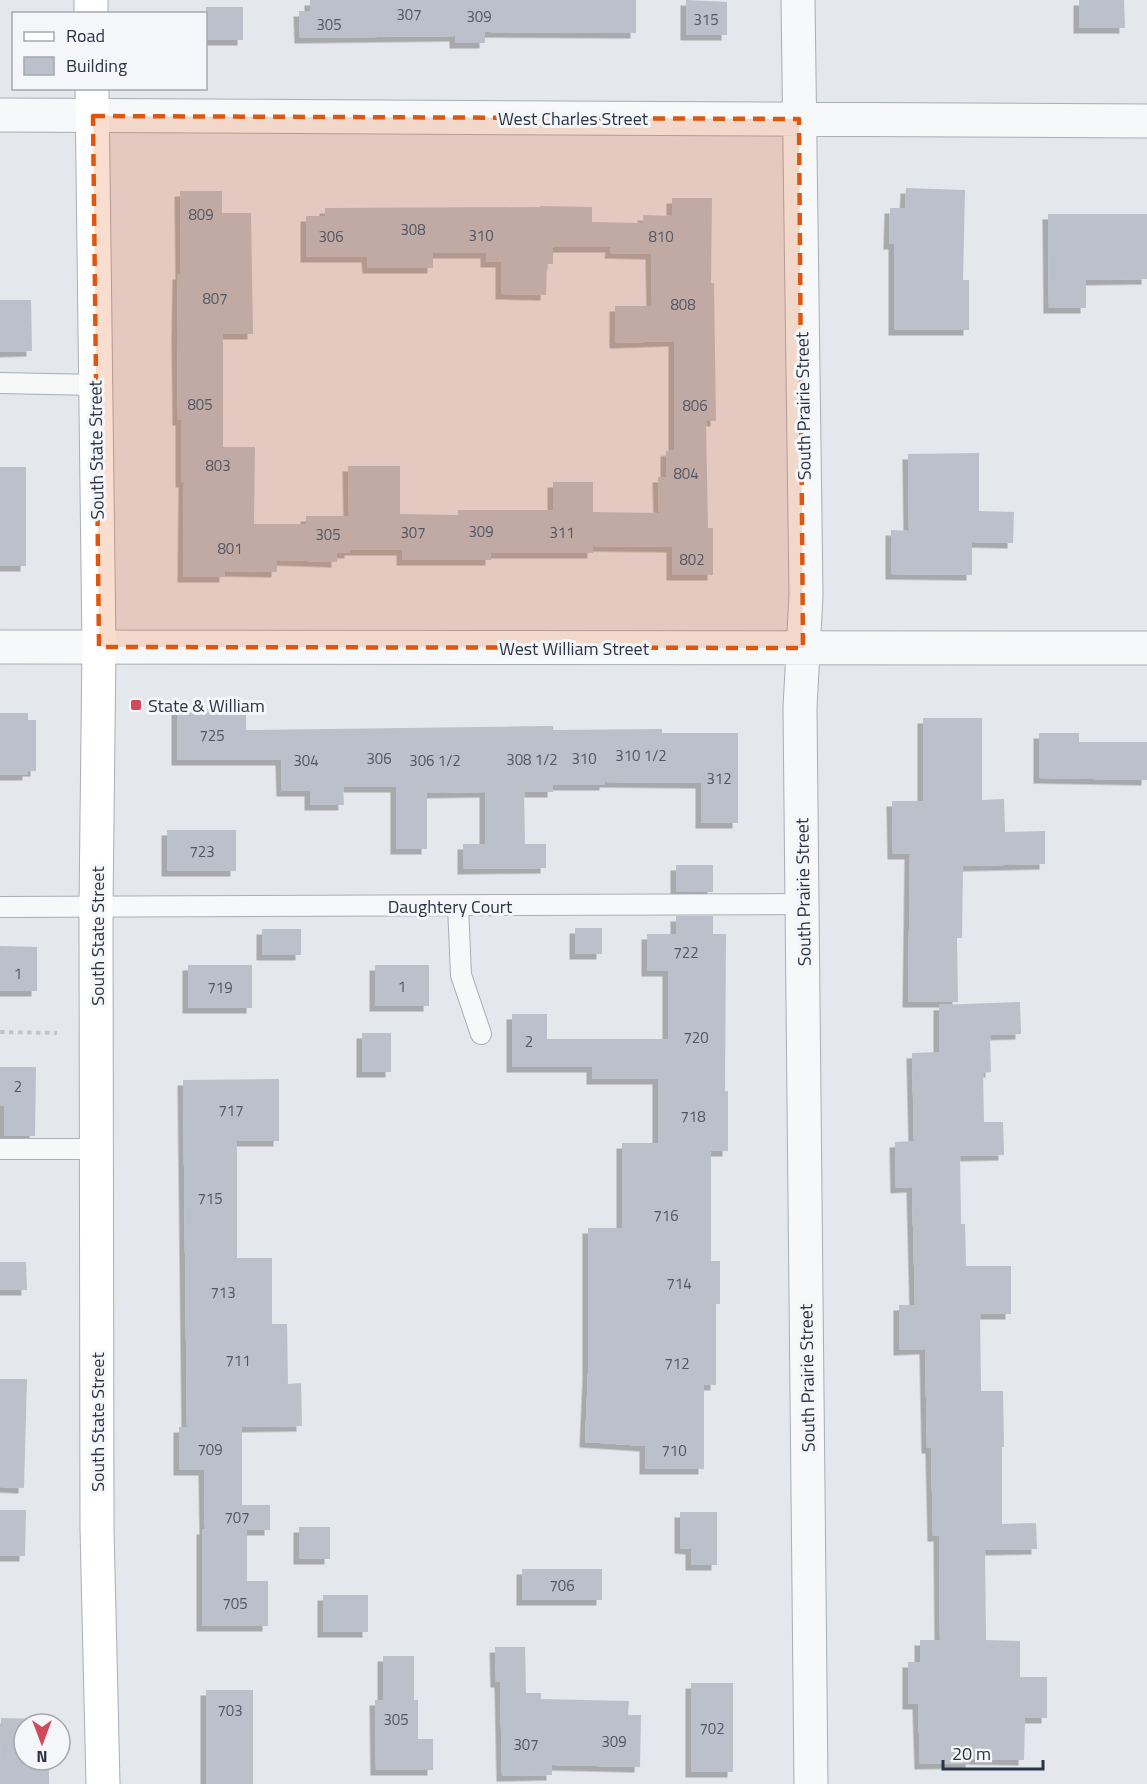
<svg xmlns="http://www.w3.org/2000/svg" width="1147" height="1784" font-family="'Titillium Web',sans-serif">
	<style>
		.building { fill: #bbc0ca; filter: url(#shadow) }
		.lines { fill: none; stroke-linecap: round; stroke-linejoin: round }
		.lane-casing { stroke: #a9aeb7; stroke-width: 22 }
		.street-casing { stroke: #a9aeb7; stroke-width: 35 }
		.secondary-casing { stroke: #a9aeb7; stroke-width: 35 }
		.path { stroke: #c2c5cb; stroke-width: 4; stroke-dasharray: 4.5 4.5; stroke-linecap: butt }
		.lane { stroke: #f7f8fa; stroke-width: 20 }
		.street { stroke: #f7f8fa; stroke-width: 33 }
		.secondary { stroke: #fff; stroke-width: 33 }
		.marked { fill: #df570f; fill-opacity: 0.2; stroke: #df570f; stroke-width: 4.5; stroke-dasharray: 12 8; stroke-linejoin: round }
		.poi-dot { fill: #d1495b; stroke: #f4f6f9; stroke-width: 2 }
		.labels { text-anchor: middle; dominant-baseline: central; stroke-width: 6; stroke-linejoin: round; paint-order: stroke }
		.number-label { font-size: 15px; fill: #4f5766 }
		.street-label { font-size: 18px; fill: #2b3445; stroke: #f4f6f9 }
		.poi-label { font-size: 18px; fill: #2b3445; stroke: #f4f6f9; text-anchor: start }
	</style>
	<defs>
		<filter id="shadow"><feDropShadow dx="-5.5" dy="5.5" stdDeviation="0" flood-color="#0004"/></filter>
	</defs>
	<rect width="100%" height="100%" fill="#e4e7ec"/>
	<path class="building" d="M 310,0 L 636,0 L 636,33 L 485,32 L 485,43 L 455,43 L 455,36 L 300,38 L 299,11 L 310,11 Z
		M 686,0 L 727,2 L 727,35 L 686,35 Z
		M 1079,0 L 1124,0 L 1125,28 L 1079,28 Z
		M 206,7 L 243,7 L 243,40 L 206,40 Z
		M 906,188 L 965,190 L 963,280 L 969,280 L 969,330 L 894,330 L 894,244 L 889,244 L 890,208 L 905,208 Z
		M 180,191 L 222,191 L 222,213 L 251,213 L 253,334 L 223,334 L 223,447 L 255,447 L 254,524 L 306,524 L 306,516 L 349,516 L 348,466 L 400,466 L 400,514 L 458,515 L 458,510 L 553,510 L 553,482 L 593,482 L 593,512 L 659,513 L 658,477 L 666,477 L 666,451 L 674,450 L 674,341 L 615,343 L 615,306 L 652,306 L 651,254 L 610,253 L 611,247 L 553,247 L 553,264 L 547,264 L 546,295 L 501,294 L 501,262 L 486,262 L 486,253 L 433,253 L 433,268 L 368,268 L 367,257 L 306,257 L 306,216 L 325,216 L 325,208 L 540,207 L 540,206 L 592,207 L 592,222 L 643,223 L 643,215 L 672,216 L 672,198 L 712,198 L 711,283 L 714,283 L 716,421 L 706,421 L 708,528 L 713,528 L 713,575 L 672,575 L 672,547 L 593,546 L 593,553 L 491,553 L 491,560 L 402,560 L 402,550 L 350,550 L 350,553 L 337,553 L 337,562 L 277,560 L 277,572 L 225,571 L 225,577 L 183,577 L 184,482 L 181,482 L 181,420 L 178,420 L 177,333 L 178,274 L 181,274 Z
		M 1048,214 L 1147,214 L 1147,279 L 1086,280 L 1086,308 L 1049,308 Z
		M 0,300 L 31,300 L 32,351 L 0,352 Z
		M 979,453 L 979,511 L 1014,512 L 1013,543 L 972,542 L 972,575 L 891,574 L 891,530 L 909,531 L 908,454 Z
		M 0,467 L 26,467 L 26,566 L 0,566 Z
		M 177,709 L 246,709 L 246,730 L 553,726 L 553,730 L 662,729 L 662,733 L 738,733 L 738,823 L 701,823 L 701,783 L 605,782 L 605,785 L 553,785 L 553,792 L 524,792 L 525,844 L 546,844 L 546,868 L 463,869 L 463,844 L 485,844 L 485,792 L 427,793 L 427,849 L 396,849 L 396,787 L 343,787 L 344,805 L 310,805 L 310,791 L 282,791 L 281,760 L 177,760 Z
		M 0,713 L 28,713 L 28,720 L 36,720 L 36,771 L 28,771 L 28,775 L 0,775 Z
		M 923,718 L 982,718 L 982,800 L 1004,799 L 1005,832 L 1045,831 L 1045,864 L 963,866 L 962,938 L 957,938 L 958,1002 L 908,1002 L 910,854 L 893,854 L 892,801 L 923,801 Z
		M 1039,733 L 1079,733 L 1079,742 L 1147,742 L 1147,780 L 1039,778 Z
		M 167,830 L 236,830 L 236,871 L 167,871 Z
		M 676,865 L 713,865 L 713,892 L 676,892 Z
		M 676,916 L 713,916 L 713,934 L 726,934 L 725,1091 L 728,1091 L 728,1151 L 711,1151 L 711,1261 L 720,1261 L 720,1304 L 716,1304 L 716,1385 L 704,1385 L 704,1469 L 645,1469 L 645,1446 L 585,1442 L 588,1373 L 588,1228 L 622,1228 L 622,1143 L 658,1143 L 658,1079 L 592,1079 L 592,1067 L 512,1067 L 512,1014 L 547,1014 L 547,1039 L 668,1039 L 668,971 L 647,971 L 647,934 L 676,934 Z
		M 575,928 L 602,928 L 602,954 L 575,954 Z
		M 262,929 L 301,929 L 301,955 L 262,955 Z
		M 0,946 L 37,947 L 37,991 L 0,991 Z
		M 188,965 L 252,965 L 252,1008 L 188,1008 Z
		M 375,965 L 429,965 L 429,1006 L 375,1006 Z
		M 1020,1002 L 1021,1034 L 990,1035 L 991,1072 L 983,1073 L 984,1122 L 1003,1122 L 1004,1155 L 960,1156 L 961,1224 L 965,1224 L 966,1266 L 1011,1266 L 1011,1314 L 980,1314 L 981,1391 L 1003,1391 L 1004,1447 L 1002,1447 L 1002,1524 L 1036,1523 L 1037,1549 L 985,1550 L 986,1640 L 1020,1641 L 1020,1677 L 1047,1677 L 1047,1718 L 1025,1718 L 1024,1760 L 971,1759 L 971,1763 L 920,1764 L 918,1704 L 908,1704 L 908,1662 L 920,1662 L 920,1640 L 940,1640 L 939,1536 L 933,1536 L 931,1448 L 927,1448 L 925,1349 L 899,1350 L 899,1305 L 915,1305 L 912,1187 L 896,1188 L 895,1142 L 914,1141 L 912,1053 L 939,1052 L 939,1005 Z
		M 362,1033 L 391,1033 L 391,1072 L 362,1072 Z
		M 0,1067 L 36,1067 L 35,1136 L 4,1136 L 4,1106 L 0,1106 Z
		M 279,1079 L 279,1141 L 237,1141 L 237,1258 L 272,1258 L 272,1324 L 287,1324 L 288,1384 L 301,1383 L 302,1426 L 242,1427 L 242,1505 L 270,1505 L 270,1530 L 247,1530 L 247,1581 L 268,1581 L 268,1626 L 202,1626 L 202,1529 L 205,1529 L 204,1470 L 179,1470 L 179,1427 L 187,1427 L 183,1080 Z
		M 0,1262 L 26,1262 L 27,1290 L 0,1290 Z
		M 0,1379 L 27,1379 L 24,1488 L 0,1487 Z
		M 0,1510 L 26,1510 L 25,1556 L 0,1556 Z
		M 680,1512 L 717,1512 L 717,1565 L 691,1565 L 691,1549 L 680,1548 Z
		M 299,1527 L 330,1527 L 330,1559 L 299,1559 Z
		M 522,1569 L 602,1569 L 602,1600 L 522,1600 Z
		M 323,1595 L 368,1595 L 368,1632 L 323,1632 Z
		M 495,1647 L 525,1647 L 526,1693 L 541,1693 L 541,1699 L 629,1701 L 628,1715 L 641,1715 L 640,1767 L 552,1765 L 552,1775 L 502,1776 L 500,1682 L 496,1682 Z
		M 383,1656 L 414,1656 L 414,1700 L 418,1700 L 418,1739 L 433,1739 L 433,1770 L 376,1770 L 375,1700 L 383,1700 Z
		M 691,1683 L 733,1683 L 733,1772 L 691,1772 Z
		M 206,1690 L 253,1690 L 253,1784 L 206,1784 Z
		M 1,1718 L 50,1719 L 50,1724 L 24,1724 L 24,1760 L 49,1760 L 49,1784 L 0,1784 Z"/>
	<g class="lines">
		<g class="lane-casing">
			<path id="lane" d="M 0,383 L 96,385
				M 458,906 L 461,975 L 481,1034
				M 0,907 L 803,904
				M 0,1149 L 96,1149"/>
		</g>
		<g class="street-casing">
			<path id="street" d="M 798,0 L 806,595 L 800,708 L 811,1784
				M 0,115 L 1147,121
				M 0,647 L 1147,648"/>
		</g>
		<g class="secondary-casing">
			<path id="secondary" d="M 91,0 L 91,14
				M 92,88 L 99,647 L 96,907 L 97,1528 L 103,1784"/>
		</g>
		<path class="path" d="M 0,1032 L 57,1033"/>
		<use href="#lane" class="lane"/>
		<use href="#street" class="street"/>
		<use href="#secondary" class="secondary"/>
	</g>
	<path class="marked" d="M 93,116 L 799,119 L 803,648 L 99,647 Z"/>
	<rect class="poi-dot" x="130" y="699" width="12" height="12" rx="3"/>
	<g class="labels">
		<g class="number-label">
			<text x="409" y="14">307</text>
			<text x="479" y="16">309</text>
			<text x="706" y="19">315</text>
			<text x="329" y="24">305</text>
			<text x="201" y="214">809</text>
			<text x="413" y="229">308</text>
			<text x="481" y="235">310</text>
			<text x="331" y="236">306</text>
			<text x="661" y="236">810</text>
			<text x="215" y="298">807</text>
			<text x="683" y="304">808</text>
			<text x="200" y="404">805</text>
			<text x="695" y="405">806</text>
			<text x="218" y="465">803</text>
			<text x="686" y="473">804</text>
			<text x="481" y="531">309</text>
			<text x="413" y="532">307</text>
			<text x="562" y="532">311</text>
			<text x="328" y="534">305</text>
			<text x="230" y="548">801</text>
			<text x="692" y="559">802</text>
			<text x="212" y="735">725</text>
			<text x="641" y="755">310 1/2</text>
			<text x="379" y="758">306</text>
			<text x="584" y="758">310</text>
			<text x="532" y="759">308 1/2</text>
			<text x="306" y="760">304</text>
			<text x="435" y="760">306 1/2</text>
			<text x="719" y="778">312</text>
			<text x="202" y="851">723</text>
			<text x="686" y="952">722</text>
			<text x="18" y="973">1</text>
			<text x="402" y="986">1</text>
			<text x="220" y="987">719</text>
			<text x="696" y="1037">720</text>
			<text x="529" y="1041">2</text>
			<text x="18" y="1086">2</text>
			<text x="231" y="1110">717</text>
			<text x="693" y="1116">718</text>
			<text x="210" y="1198">715</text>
			<text x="666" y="1215">716</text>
			<text x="679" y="1283">714</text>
			<text x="223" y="1292">713</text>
			<text x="238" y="1360">711</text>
			<text x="677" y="1363">712</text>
			<text x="210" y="1449">709</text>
			<text x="674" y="1450">710</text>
			<text x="237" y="1517">707</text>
			<text x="562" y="1585">706</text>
			<text x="235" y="1603">705</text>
			<text x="230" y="1710">703</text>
			<text x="396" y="1719">305</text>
			<text x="712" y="1728">702</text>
			<text x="614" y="1741">309</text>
			<text x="526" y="1744">307</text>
		</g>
		<g class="street-label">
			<text x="573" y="118">West Charles Street</text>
			<text transform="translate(803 406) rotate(-91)">South Prairie Street</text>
			<text transform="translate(96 450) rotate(-91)">South State Street</text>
			<text x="574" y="648">West William Street</text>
			<text transform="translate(803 892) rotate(-91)">South Prairie Street</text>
			<text x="450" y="906">Daughtery Court</text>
			<text transform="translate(97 936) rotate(-90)">South State Street</text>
			<text transform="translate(807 1378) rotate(-91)">South Prairie Street</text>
			<text transform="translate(97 1422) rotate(-90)">South State Street</text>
		</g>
		<g class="poi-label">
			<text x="148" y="705">State &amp; William</text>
		</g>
	</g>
	<rect x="12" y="12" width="195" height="78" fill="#f4f6f9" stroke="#a4a8b1" stroke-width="1.5"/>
	<rect x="24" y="32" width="30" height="9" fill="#ffffff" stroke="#a4a8b1" stroke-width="1.5"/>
	<text x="66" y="42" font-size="18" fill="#2b3445">Road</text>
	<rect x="24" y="57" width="30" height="18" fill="#bbc0ca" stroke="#a4a8b1" stroke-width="1.5"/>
	<text x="66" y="72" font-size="18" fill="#2b3445">Building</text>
	<g transform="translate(42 1742) rotate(180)"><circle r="28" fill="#f4f6f9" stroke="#a4a8b1" stroke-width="1.5"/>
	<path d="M0-4.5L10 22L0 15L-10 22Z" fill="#d1495b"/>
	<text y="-9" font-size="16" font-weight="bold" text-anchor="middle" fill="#2b3445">N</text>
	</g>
	<path d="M943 1760v9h100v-9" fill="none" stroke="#2b3445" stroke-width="3"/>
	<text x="952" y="1760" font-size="18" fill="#2b3445" stroke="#f4f6f9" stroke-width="4.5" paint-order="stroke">20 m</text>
</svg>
